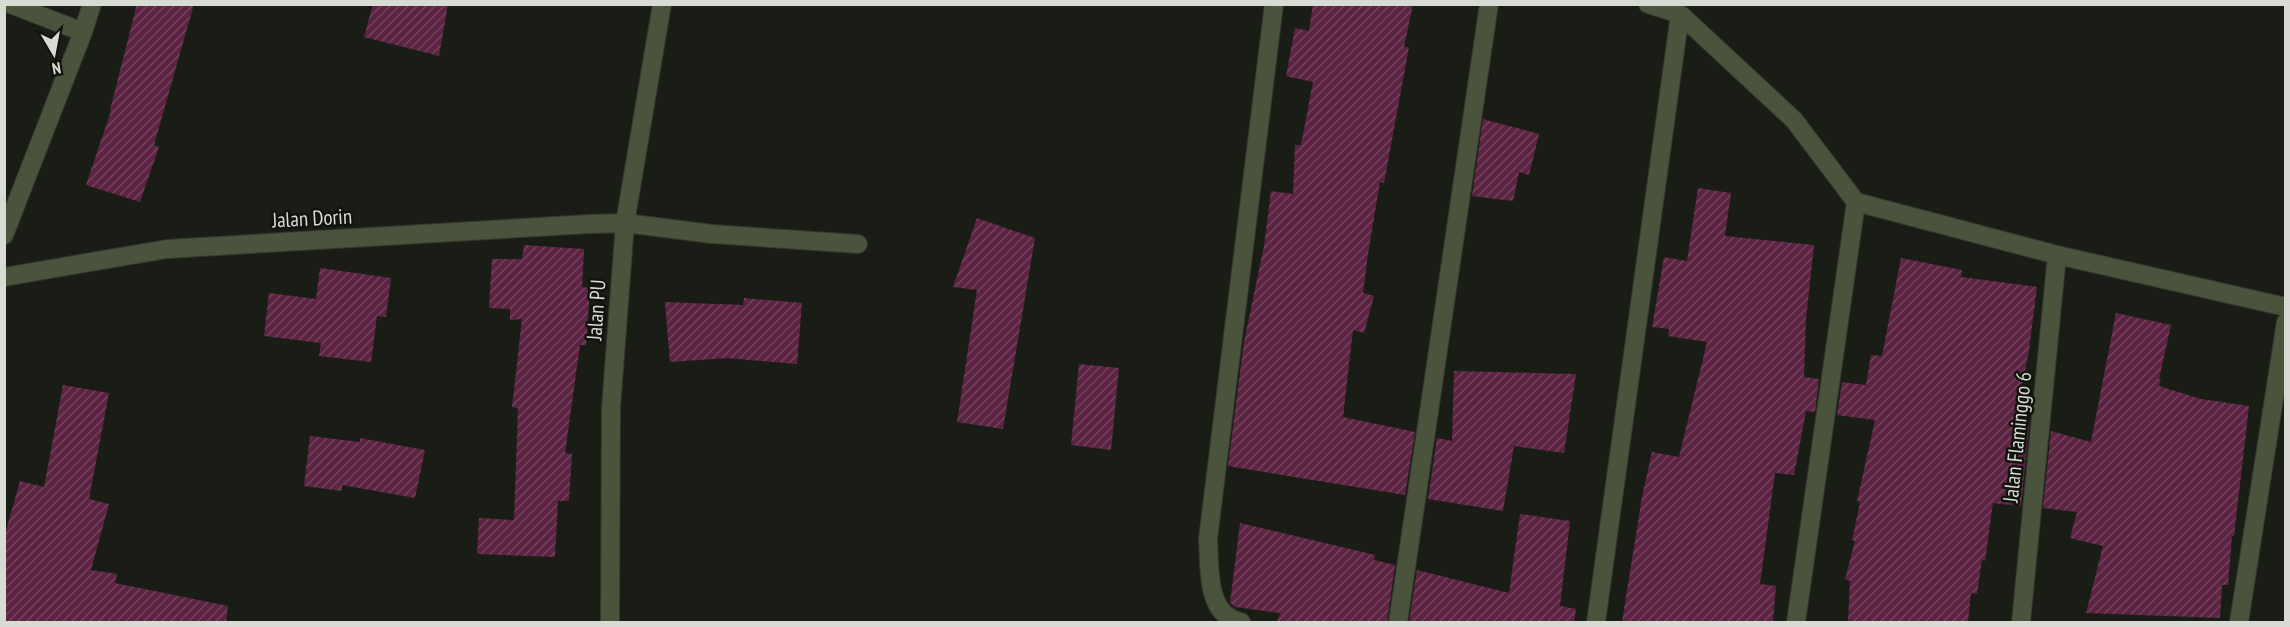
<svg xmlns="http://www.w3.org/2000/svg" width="2290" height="627" font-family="'PT Sans Narrow',sans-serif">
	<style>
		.building { fill: url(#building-hatch) }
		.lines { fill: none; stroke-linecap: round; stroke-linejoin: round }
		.minor-casing { stroke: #353730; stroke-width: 20 }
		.minor { stroke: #4a533b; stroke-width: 18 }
		.labels { text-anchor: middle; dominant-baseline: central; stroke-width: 5; stroke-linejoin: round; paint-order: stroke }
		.street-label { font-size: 21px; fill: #d8dad4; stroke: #11140c }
	</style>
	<defs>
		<pattern id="building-hatch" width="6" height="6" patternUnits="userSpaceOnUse" patternTransform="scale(1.5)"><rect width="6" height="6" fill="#5c2442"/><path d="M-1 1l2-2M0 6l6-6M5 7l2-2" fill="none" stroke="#73435c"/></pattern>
	</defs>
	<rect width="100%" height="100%" fill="#1a1d15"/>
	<path class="building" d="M 137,4 L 194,4 L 154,145 L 159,147 L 140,202 L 86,185 L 111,111 L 110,110 Z
		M 373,4 L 448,4 L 439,56 L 364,37 Z
		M 1313,4 L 1413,4 L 1404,47 L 1409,47 L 1384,183 L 1380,182 L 1368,254 L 1363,293 L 1374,296 L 1364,333 L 1353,330 L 1343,417 L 1415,432 L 1405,495 L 1228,466 L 1244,342 L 1264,246 L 1271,191 L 1293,194 L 1295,145 L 1301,145 L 1313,82 L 1286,76 L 1295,28 L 1309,31 Z
		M 1483,119 L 1539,134 L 1529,175 L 1519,172 L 1513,201 L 1472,196 Z
		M 1698,188 L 1731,193 L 1725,236 L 1814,245 L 1806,319 L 1804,377 L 1819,379 L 1815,412 L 1806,411 L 1794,475 L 1775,473 L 1760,584 L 1776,586 L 1773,622 L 1622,622 L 1642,497 L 1652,452 L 1679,457 L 1707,342 L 1668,336 L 1669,329 L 1652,327 L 1664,257 L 1687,261 Z
		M 977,218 L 1035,238 L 1003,429 L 957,422 L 977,290 L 953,287 Z
		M 524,245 L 584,249 L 582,287 L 590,288 L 586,345 L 580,345 L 565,453 L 572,454 L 569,501 L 558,501 L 555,557 L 477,554 L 479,518 L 514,520 L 518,408 L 512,407 L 522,319 L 510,320 L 510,309 L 489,308 L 492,259 L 522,259 Z
		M 1901,258 L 1962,270 L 1961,277 L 2037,287 L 2029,350 L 2015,421 L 2029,425 L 2021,506 L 1993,503 L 1985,561 L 1982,560 L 1977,594 L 1971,593 L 1968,622 L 1848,622 L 1850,581 L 1845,579 L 1855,541 L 1852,540 L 1860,502 L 1857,501 L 1875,420 L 1837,415 L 1842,382 L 1866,385 L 1871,355 L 1882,356 Z
		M 320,268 L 391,278 L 386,317 L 377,316 L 371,362 L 319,356 L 321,343 L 264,336 L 269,293 L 316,299 Z
		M 744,298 L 802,303 L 797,364 L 727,358 L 670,362 L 665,302 L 743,305 Z
		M 2116,313 L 2171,325 L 2159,379 L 2161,380 L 2159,386 L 2201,399 L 2249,406 L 2234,536 L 2232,536 L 2228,585 L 2222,585 L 2220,618 L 2086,613 L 2103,546 L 2070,538 L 2077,512 L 2043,508 L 2051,431 L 2091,442 Z
		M 1079,364 L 1119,368 L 1111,450 L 1071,445 Z
		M 1454,371 L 1576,374 L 1564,453 L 1514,446 L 1503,511 L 1428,499 L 1437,438 L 1452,441 Z
		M 63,385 L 109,393 L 89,499 L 109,504 L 91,570 L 117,574 L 115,583 L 228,606 L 226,622 L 4,622 L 4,538 L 20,481 L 44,487 Z
		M 310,436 L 360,442 L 360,438 L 425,450 L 415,498 L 342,485 L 342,491 L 304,486 Z
		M 1520,514 L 1570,521 L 1560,606 L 1576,609 L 1574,622 L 1409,622 L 1417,570 L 1509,593 Z
		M 1240,523 L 1375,555 L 1374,560 L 1395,565 L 1387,622 L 1277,622 L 1280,613 L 1235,607 L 1230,603 Z"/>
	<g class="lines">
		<g class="minor-casing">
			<path id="minor" d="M 10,4 L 83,32
				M 1648,4 L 1680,14 L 1794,120 L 1856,202 L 2057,255 L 2286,307
				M 4,235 L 83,32 L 92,4
				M 4,277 L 167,249 L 589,224 L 625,223 L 712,234 L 858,244
				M 610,622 L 611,408 L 625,223 L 662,4
				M 1241,622 C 1205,615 1210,566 1208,539 L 1274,4
				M 1398,622 L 1489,4
				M 1596,622 L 1680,14
				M 1796,622 L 1856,202
				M 2021,622 L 2057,255
				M 2239,622 L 2286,322"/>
		</g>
		<use href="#minor" class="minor"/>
	</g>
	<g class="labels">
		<g class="street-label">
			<text transform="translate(312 218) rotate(-3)">Jalan Dorin</text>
			<text transform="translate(596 310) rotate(-86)">Jalan PU</text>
			<text transform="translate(2017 437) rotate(-84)">Jalan Flaminggo 6</text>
		</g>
	</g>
	<rect width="2290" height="627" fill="none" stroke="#d8dad4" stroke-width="12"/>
	<g transform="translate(54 54) rotate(170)" stroke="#11140c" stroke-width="4.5" paint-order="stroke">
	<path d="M0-4.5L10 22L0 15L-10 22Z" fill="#d8dad4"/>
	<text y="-9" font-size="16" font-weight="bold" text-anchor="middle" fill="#d8dad4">N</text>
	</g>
</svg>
